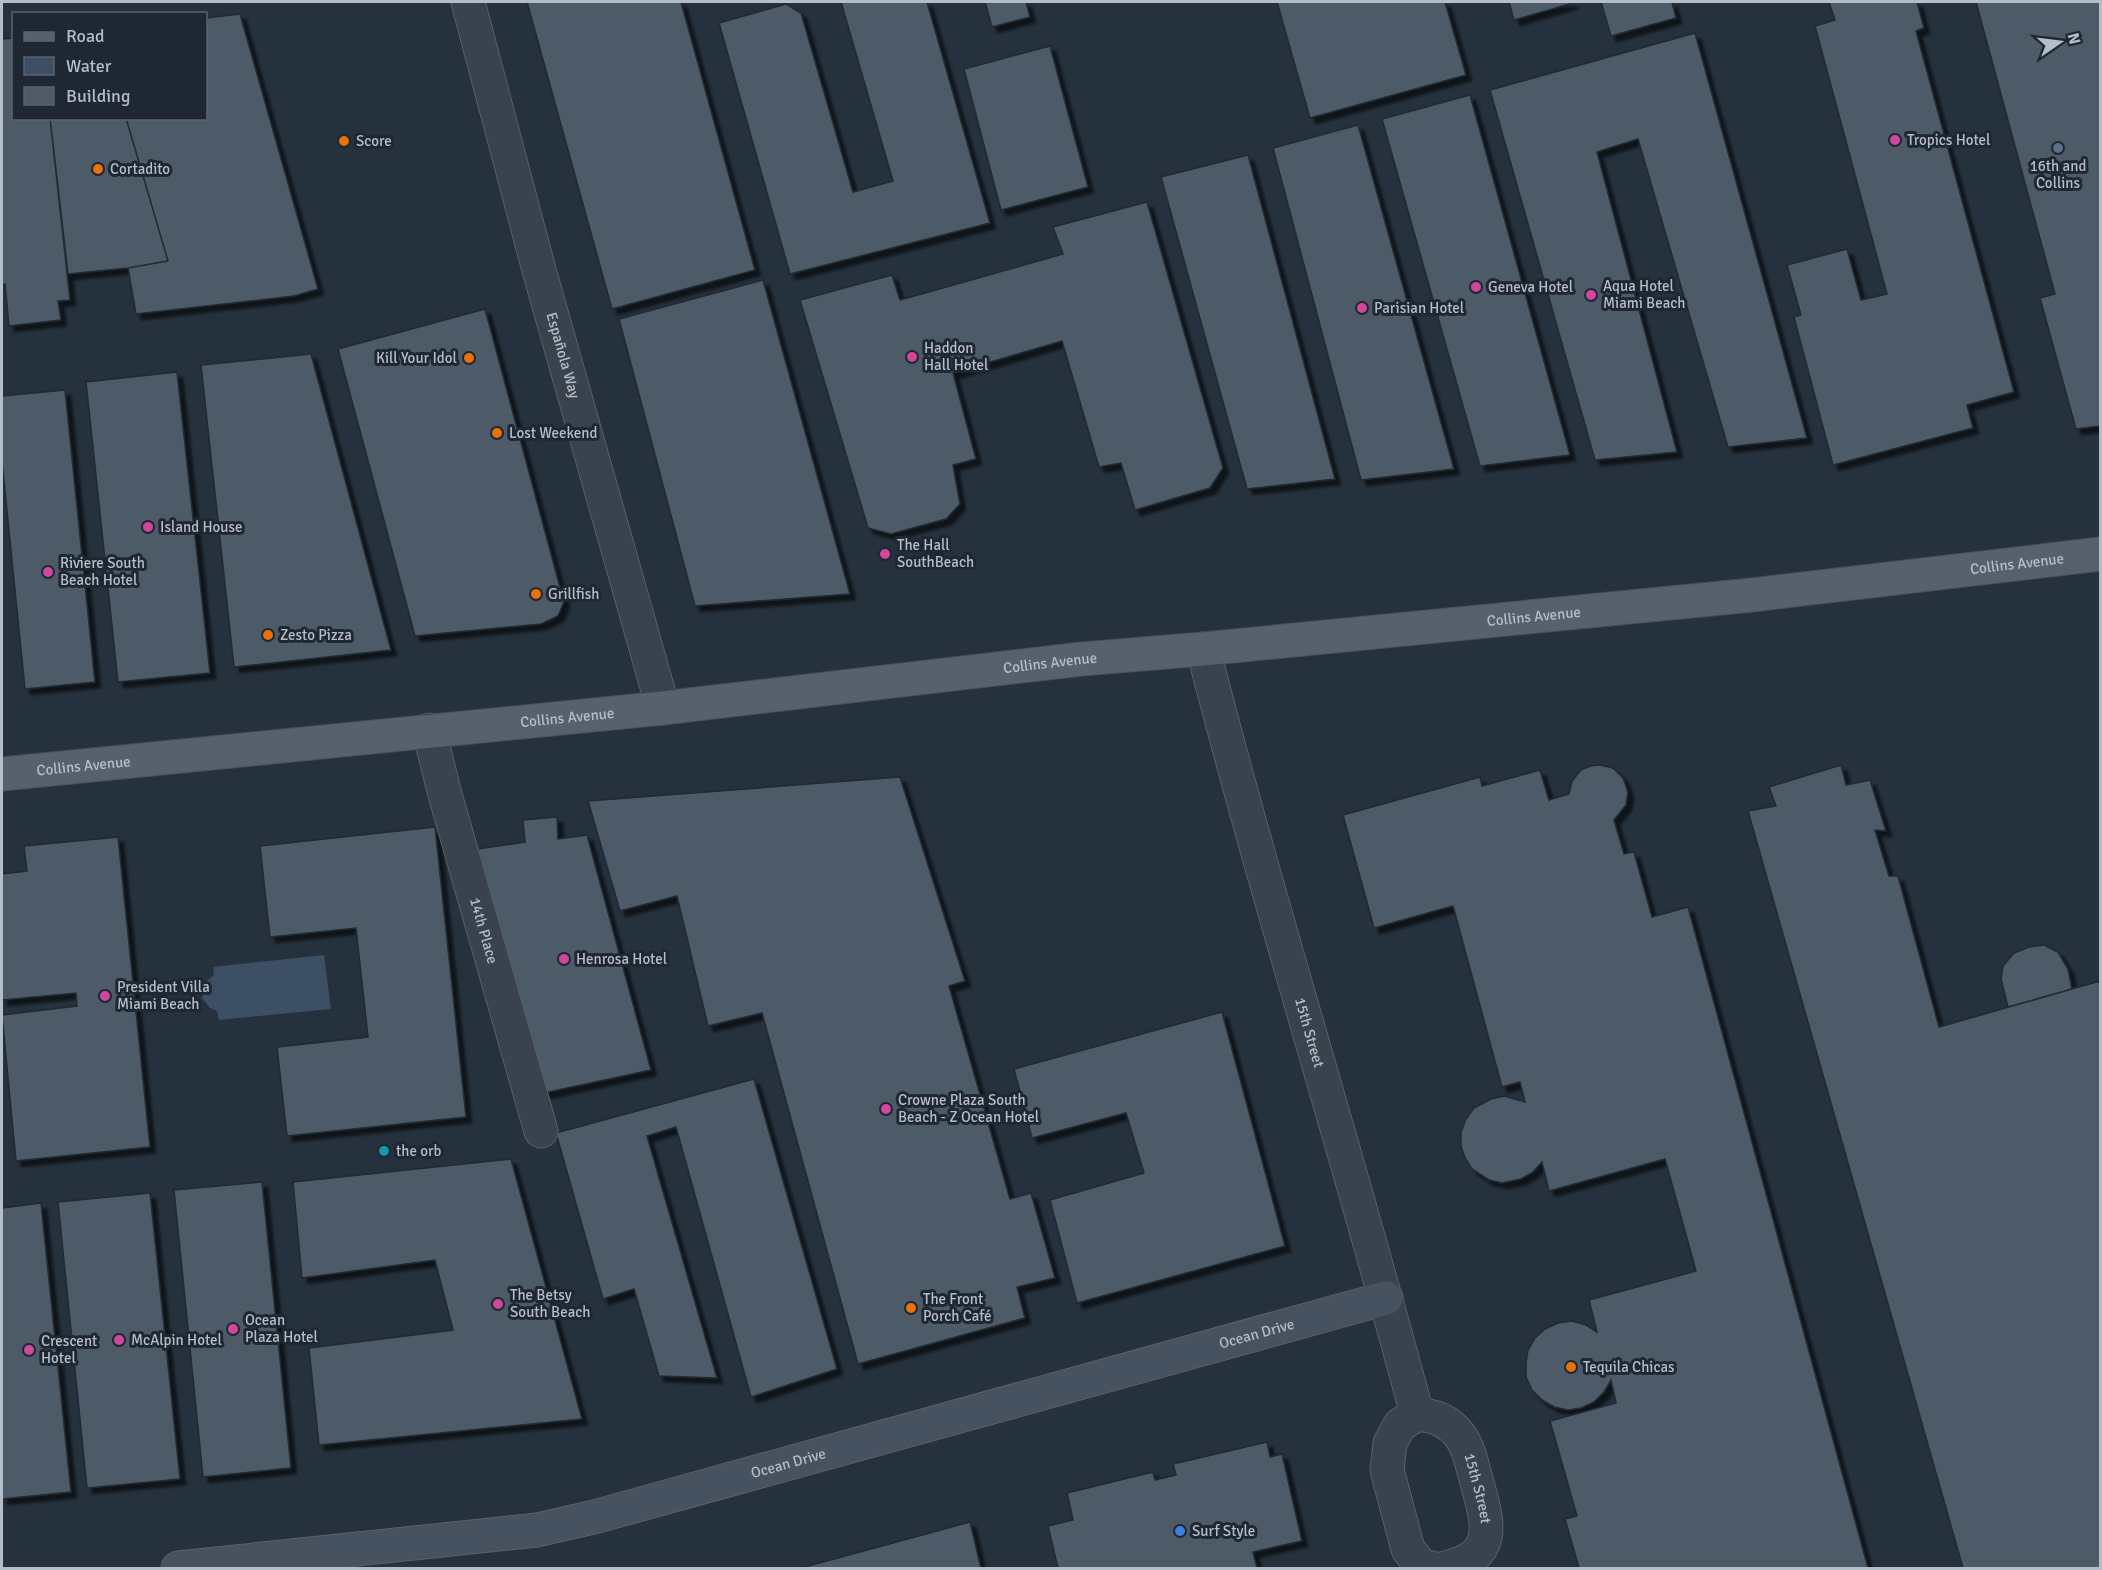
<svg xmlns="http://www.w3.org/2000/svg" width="2102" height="1570" font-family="Signika,sans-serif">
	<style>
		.water { fill: #3c4f65 }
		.building { fill: #4e5a68; stroke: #202934; stroke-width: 1.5; filter: url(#shadow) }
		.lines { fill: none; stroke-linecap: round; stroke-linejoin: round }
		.street-casing { stroke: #57606b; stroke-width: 35 }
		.secondary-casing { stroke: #57606b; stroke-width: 35 }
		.primary-casing { stroke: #454e59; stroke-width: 35 }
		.street { stroke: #39424d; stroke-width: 33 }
		.secondary { stroke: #475260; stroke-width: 33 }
		.primary { stroke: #57616d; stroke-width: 33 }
		.hotel-dot { fill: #d1479c; stroke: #1e2732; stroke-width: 2 }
		.food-dot { fill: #e8710a; stroke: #1e2732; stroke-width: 2 }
		.service-dot { fill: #5c6f8a; stroke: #1e2732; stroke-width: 2 }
		.culture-dot { fill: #0f9aa8; stroke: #1e2732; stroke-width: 2 }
		.shop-dot { fill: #3f7fe0; stroke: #1e2732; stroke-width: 2 }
		.labels { text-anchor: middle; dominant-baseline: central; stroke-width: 6; stroke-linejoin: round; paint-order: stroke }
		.poi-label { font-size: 15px; fill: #b5bdc8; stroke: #1e2732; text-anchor: start }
		.street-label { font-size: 15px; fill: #b5bdc8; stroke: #1e2732 }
	</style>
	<defs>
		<filter id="shadow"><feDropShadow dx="5.5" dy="5.5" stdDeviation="1.5" flood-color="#0009"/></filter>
	</defs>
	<rect width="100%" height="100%" fill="#25313d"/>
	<path class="water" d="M 324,955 L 331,1009 L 219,1020 L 217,1011 L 210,1008 L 202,998 L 205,982 L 214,975 L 213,967 Z"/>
	<path class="building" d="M 527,2 L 681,2 L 755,270 L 612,309 Z
		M 841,2 L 927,2 L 990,223 L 790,274 L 719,23 L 786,4 L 801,13 L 853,192 L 893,181 Z
		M 985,2 L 1026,2 L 1030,17 L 992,27 Z
		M 1277,2 L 1445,2 L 1466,75 L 1310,118 Z
		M 1509,2 L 1573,2 L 1573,3 L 1514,20 Z
		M 1601,2 L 1672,2 L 1676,18 L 1611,36 Z
		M 1829,2 L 1917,2 L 1924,28 L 1916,31 L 2014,392 L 1967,405 L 1973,428 L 1833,465 L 1794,317 L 1801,315 L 1787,265 L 1847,249 L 1861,300 L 1887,294 L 1815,26 L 1835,20 Z
		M 1976,2 L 2100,2 L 2100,426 L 2076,429 L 2040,298 L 2055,294 Z
		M 240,14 L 318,289 L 294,296 L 136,314 L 128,268 L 168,261 L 126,118 L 206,118 L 206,18 Z
		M 1695,33 L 1807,438 L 1728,447 L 1638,139 L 1597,152 L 1677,452 L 1595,460 L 1490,90 Z
		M 14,38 L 14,118 L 50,118 L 70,300 L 58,301 L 61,320 L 9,326 L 5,284 L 2,285 L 2,39 Z
		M 1050,46 L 1088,187 L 1001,210 L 964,69 Z
		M 1470,95 L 1570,455 L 1480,466 L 1382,119 Z
		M 50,118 L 126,118 L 168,261 L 128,268 L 68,274 Z
		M 1358,125 L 1454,469 L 1361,480 L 1273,148 Z
		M 1248,155 L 1335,479 L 1247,489 L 1161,177 Z
		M 1147,202 L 1223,468 L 1210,488 L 1135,510 L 1121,463 L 1099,467 L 1062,341 L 953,373 L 976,459 L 953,465 L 960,504 L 946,519 L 891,534 L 868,528 L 800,300 L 892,275 L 900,300 L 1063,254 L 1053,227 Z
		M 763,280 L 850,594 L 695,606 L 619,319 Z
		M 485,309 L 564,602 L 558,616 L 541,624 L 415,636 L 338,349 Z
		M 311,354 L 391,650 L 234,667 L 201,365 Z
		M 177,372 L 210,673 L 118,682 L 86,382 Z
		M 65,390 L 95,682 L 25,689 L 2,462 L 2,396 Z
		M 1600,765 L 1613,768 L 1623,778 L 1628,792 L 1626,805 L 1614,820 L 1624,854 L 1634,852 L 1652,917 L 1688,907 L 1868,1568 L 1579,1568 L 1565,1519 L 1577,1516 L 1550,1421 L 1616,1403 L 1611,1380 L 1604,1392 L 1594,1402 L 1581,1408 L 1568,1410 L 1554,1407 L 1542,1400 L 1532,1390 L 1526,1377 L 1526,1363 L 1528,1350 L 1535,1338 L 1545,1329 L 1558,1323 L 1572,1321 L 1586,1325 L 1597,1332 L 1589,1300 L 1696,1271 L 1665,1159 L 1549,1191 L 1542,1162 L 1533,1172 L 1521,1179 L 1502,1183 L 1489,1180 L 1472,1169 L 1465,1158 L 1461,1146 L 1461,1132 L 1466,1119 L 1474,1108 L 1491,1099 L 1504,1096 L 1525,1102 L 1520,1082 L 1502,1087 L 1453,906 L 1374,928 L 1343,815 L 1480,777 L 1482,786 L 1540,770 L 1549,800 L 1569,794 L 1572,781 L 1581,770 L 1590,766 Z
		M 1841,765 L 1846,785 L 1870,780 L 1886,831 L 1875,830 L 1889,876 L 1898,876 L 1939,1027 L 2100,981 L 2100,1568 L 1963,1568 L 1748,811 L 1776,806 L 1769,787 Z
		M 900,777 L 965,981 L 949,986 L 1010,1199 L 1031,1193 L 1055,1278 L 1017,1287 L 1025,1318 L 858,1364 L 762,1013 L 708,1026 L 677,896 L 620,911 L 588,801 Z
		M 557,817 L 558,839 L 587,835 L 651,1070 L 544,1093 L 478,849 L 525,842 L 523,820 Z
		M 435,827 L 466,1117 L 287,1136 L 277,1047 L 368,1037 L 356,928 L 270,937 L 260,846 Z
		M 118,837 L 150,1147 L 16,1161 L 2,1015 L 77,1006 L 76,993 L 2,1000 L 2,874 L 27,871 L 24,846 Z
		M 2044,945 L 2058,952 L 2068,969 L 2072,989 L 2008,1007 L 2001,979 L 2003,966 L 2014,953 L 2029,947 Z
		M 1222,1012 L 1285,1246 L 1077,1303 L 1050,1200 L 1144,1173 L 1126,1113 L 1032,1138 L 1014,1069 Z
		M 754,1079 L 837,1369 L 751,1397 L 676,1127 L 647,1136 L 717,1378 L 659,1376 L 634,1289 L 603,1299 L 556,1133 Z
		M 511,1159 L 582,1419 L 319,1445 L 309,1348 L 453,1330 L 435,1260 L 302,1278 L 293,1182 Z
		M 262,1182 L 291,1468 L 203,1477 L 174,1190 Z
		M 150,1193 L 180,1479 L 87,1488 L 58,1202 Z
		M 41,1203 L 71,1492 L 2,1499 L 2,1208 Z
		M 1267,1442 L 1270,1457 L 1282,1454 L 1302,1541 L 1253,1552 L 1257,1568 L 1058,1568 L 1048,1526 L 1073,1520 L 1067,1493 L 1153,1472 L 1155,1480 L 1176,1475 L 1173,1464 Z
		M 970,1522 L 981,1568 L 801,1568 Z"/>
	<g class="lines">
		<g class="street-casing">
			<g id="street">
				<path id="s1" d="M 468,2 L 539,270 L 663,708"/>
				<path id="s2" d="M 1203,649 C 1269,906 1349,1158 1417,1414"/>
				<path id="s3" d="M 429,730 L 444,791 L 541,1131"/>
				<path id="s4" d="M 1432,1568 L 1421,1566 L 1408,1549 L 1387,1470 L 1390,1443 L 1400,1425 L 1417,1414 C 1431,1416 1443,1418 1454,1429 C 1468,1442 1471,1461 1476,1479 C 1487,1520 1501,1556 1445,1568"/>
			</g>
		</g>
		<g class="secondary-casing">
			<g id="secondary">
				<path id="s5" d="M 178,1568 L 537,1530 L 594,1517 L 1386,1298"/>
			</g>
		</g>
		<g class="primary-casing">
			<g id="primary">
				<path id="s6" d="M 2,774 L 663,708 L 1082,659 L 1203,649 L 1752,595 L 2100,554"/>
			</g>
		</g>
		<use href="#street" class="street"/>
		<use href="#secondary" class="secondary"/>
		<use href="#primary" class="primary"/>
	</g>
	<g class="hotel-dot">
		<circle cx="1895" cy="140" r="6"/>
		<circle cx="1476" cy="287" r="6"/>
		<circle cx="1591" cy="295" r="6"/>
		<circle cx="1362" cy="308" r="6"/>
		<circle cx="912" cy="357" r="6"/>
		<circle cx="148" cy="527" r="6"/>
		<circle cx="885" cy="554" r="6"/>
		<circle cx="48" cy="572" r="6"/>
		<circle cx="564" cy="959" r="6"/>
		<circle cx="105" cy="996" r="6"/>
		<circle cx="886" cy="1109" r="6"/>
		<circle cx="498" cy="1304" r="6"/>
		<circle cx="233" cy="1329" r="6"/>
		<circle cx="119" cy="1340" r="6"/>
		<circle cx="29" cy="1350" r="6"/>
	</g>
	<g class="food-dot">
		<circle cx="344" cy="141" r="6"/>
		<circle cx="98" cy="169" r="6"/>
		<circle cx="469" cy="358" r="6"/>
		<circle cx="497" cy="433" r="6"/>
		<circle cx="536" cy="594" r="6"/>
		<circle cx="268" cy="635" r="6"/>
		<circle cx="911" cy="1308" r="6"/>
		<circle cx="1571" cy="1367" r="6"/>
	</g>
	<circle class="service-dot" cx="2058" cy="148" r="6"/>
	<circle class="culture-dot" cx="384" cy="1151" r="6"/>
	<circle class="shop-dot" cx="1180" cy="1531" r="6"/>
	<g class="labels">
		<g class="poi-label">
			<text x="1907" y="140">Tropics Hotel</text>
			<text x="356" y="141">Score</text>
			<text x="2058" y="166" text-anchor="middle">16th and<tspan x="2058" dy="17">Collins</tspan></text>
			<text x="110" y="169">Cortadito</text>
			<text x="1603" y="286">Aqua Hotel<tspan x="1603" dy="17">Miami Beach</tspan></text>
			<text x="1488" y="287">Geneva Hotel</text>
			<text x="1374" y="308">Parisian Hotel</text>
			<text x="924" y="348">Haddon<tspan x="924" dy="17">Hall Hotel</tspan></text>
			<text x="457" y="358" text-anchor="end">Kill Your Idol</text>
			<text x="509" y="433">Lost Weekend</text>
			<text x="160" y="527">Island House</text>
			<text x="897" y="545">The Hall<tspan x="897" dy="17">SouthBeach</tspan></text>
			<text x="60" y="563">Riviere South<tspan x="60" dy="17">Beach Hotel</tspan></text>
			<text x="548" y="594">Grillfish</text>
			<text x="280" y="635">Zesto Pizza</text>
			<text x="576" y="959">Henrosa Hotel</text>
			<text x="117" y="987">President Villa<tspan x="117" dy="17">Miami Beach</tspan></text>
			<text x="898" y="1100">Crowne Plaza South<tspan x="898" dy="17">Beach - Z Ocean Hotel</tspan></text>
			<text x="396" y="1151">the orb</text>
			<text x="510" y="1295">The Betsy<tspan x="510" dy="17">South Beach</tspan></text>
			<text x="923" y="1299">The Front<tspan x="923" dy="17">Porch Café</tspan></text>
			<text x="245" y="1320">Ocean<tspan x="245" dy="17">Plaza Hotel</tspan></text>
			<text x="131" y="1340">McAlpin Hotel</text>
			<text x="41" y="1341">Crescent<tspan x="41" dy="17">Hotel</tspan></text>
			<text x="1583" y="1367">Tequila Chicas</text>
			<text x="1192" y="1531">Surf Style</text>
		</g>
		<g class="street-label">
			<text stroke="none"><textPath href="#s1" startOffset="366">Española Way</textPath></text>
			<text stroke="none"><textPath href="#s6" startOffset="2026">Collins Avenue</textPath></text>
			<text stroke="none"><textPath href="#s6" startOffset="1540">Collins Avenue</textPath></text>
			<text stroke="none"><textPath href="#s6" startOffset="1054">Collins Avenue</textPath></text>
			<text stroke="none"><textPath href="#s6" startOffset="568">Collins Avenue</textPath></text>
			<text stroke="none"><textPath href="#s6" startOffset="82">Collins Avenue</textPath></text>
			<text stroke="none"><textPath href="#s3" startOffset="208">14th Place</textPath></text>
			<text stroke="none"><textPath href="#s2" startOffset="398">15th Street</textPath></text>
			<text stroke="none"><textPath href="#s5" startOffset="1107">Ocean Drive</textPath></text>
			<text stroke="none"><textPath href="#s5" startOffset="621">Ocean Drive</textPath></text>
			<text stroke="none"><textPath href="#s4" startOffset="288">15th Street</textPath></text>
		</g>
	</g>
	<rect width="2102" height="1570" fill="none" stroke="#b5bdc8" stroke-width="6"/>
	<rect x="12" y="12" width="195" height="108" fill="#1e2732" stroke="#5a636e" stroke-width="1.5"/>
	<rect x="24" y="32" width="30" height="9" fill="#57616d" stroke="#5a636e" stroke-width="1.5"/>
	<text x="66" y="42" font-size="18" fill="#b5bdc8">Road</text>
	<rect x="24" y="57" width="30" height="18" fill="#3c4f65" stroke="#5a636e" stroke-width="1.5"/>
	<text x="66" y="72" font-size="18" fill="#b5bdc8">Water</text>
	<rect x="24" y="87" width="30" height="18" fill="#4e5a68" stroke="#5a636e" stroke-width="1.5"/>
	<text x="66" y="102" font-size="18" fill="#b5bdc8">Building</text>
	<g transform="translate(2060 42) rotate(76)" stroke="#1e2732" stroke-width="4.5" paint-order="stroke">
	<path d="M0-4.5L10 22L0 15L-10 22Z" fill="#b5bdc8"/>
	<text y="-9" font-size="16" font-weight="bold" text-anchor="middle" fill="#b5bdc8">N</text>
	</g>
</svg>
